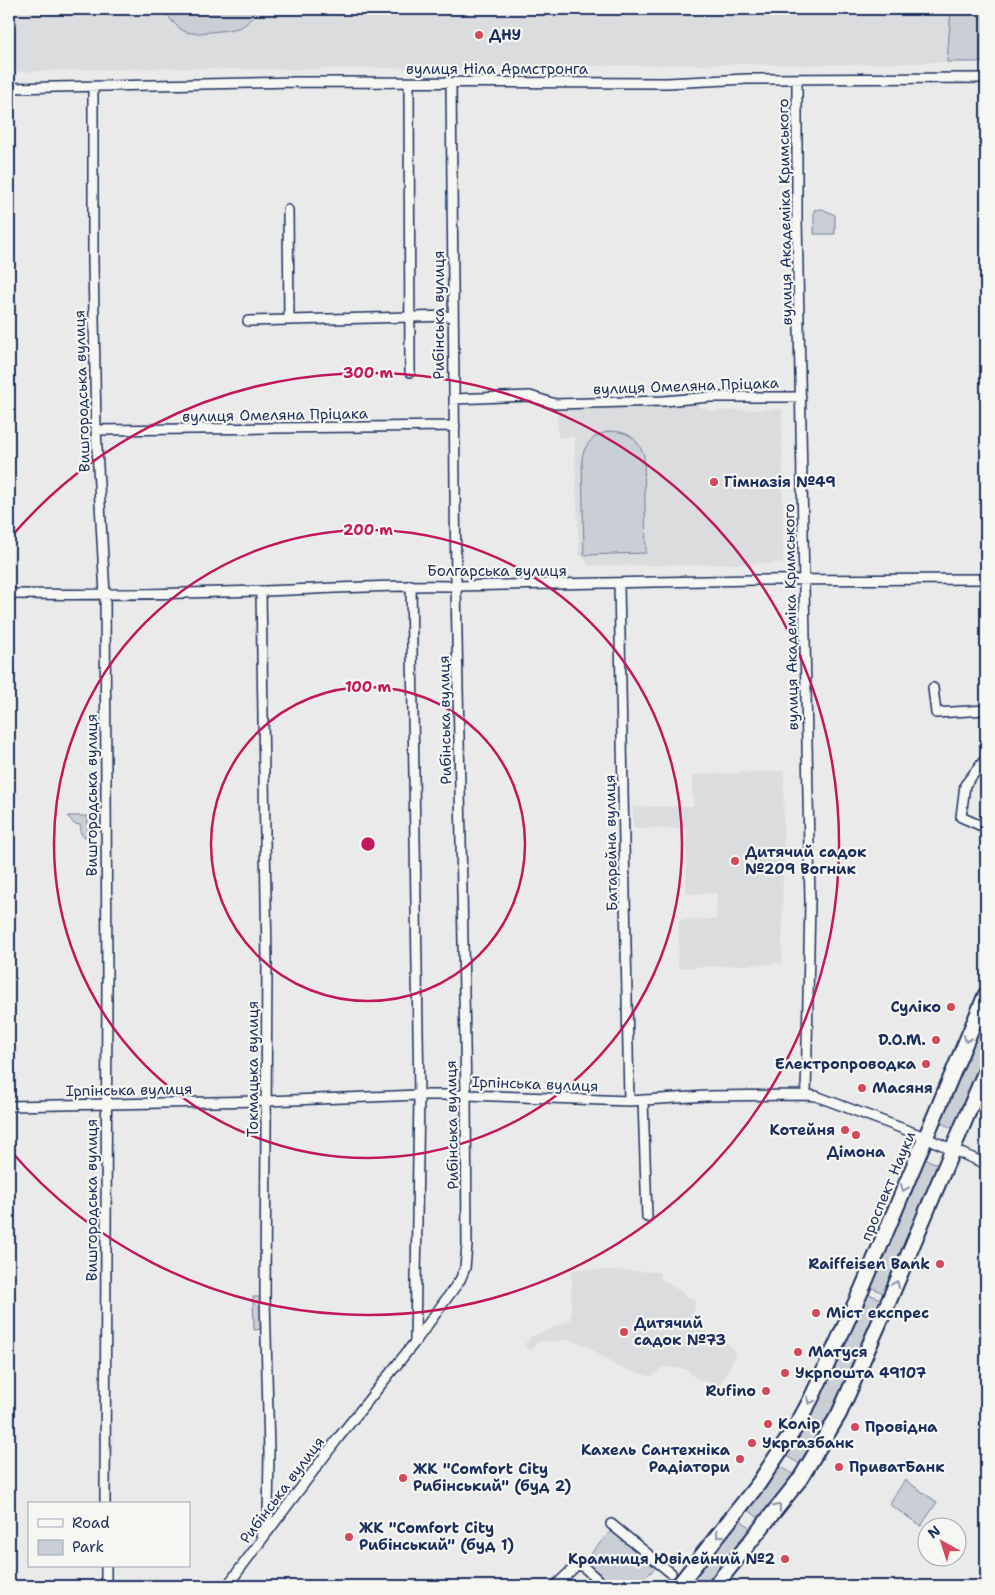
<svg xmlns="http://www.w3.org/2000/svg" width="995" height="1595" font-family="'Shantell Sans',sans-serif">
	<style>
		.built { fill: #dadcde }
		.green { fill: #caced5; stroke: #727e9a }
		.lines { fill: none; stroke-linecap: round; stroke-linejoin: round }
		.street-casing { stroke: #1b2f5e; stroke-width: 12 }
		.primary-casing { stroke: #1b2f5e; stroke-width: 18 }
		.street { stroke: #f6f6f2; stroke-width: 9 }
		.primary { stroke: #f6f6f2; stroke-width: 14 }
		.oneway { stroke: #8892a8 }
		.ring { fill: none; stroke: #c2185b; stroke-width: 2.5 }
		.poi-dot { fill: #d1495b; stroke: #f6f6f2; stroke-width: 2 }
		.labels { text-anchor: middle; dominant-baseline: central; stroke-width: 4.5; stroke-linejoin: round; paint-order: stroke }
		.poi-label { font-size: 15px; font-weight: bold; fill: #1b2f5e; stroke: #f6f6f2; text-anchor: start }
		.street-label { font-size: 15px; fill: #1b2f5e; stroke: #f6f6f2 }
		.centre { fill: #c2185b; stroke: #f6f6f2; stroke-width: 2.5 }
		.ring-label { font-size: 15px; text-anchor: middle; font-weight: bold; fill: #c2185b; stroke: #f6f6f2; stroke-width: 4.5; stroke-linejoin: round; paint-order: stroke }
	</style>
	<rect width="100%" height="100%" fill="#e9eae9"/>
	<filter id="ink" filterUnits="userSpaceOnUse"><feTurbulence type="fractalNoise" baseFrequency=".02" numOctaves="2"/><feDisplacementMap in="SourceGraphic" scale="10" xChannelSelector="R" yChannelSelector="G"/><feConvolveMatrix kernelMatrix="1 2 1 2 8 2 1 2 1" color-interpolation-filters="sRGB"/></filter>
	<g filter="url(#ink)">
		<path class="built" d="M 9,9 L 951,9 L 947,62 L 808,65 L 746,64 L 296,69 L 163,68 L 9,72 Z
			M 700,404 L 700,408 L 707,408 L 708,411 L 782,409 L 783,563 L 590,566 L 579,553 L 574,437 L 558,437 L 557,408 Z
			M 784,771 L 782,963 L 678,968 L 679,920 L 716,919 L 717,893 L 686,894 L 687,829 L 633,828 L 633,807 L 693,806 L 692,775 Z
			M 576,1269 L 660,1272 L 660,1278 L 695,1301 L 692,1326 L 720,1337 L 732,1347 L 735,1356 L 719,1388 L 693,1376 L 686,1369 L 668,1367 L 661,1368 L 653,1376 L 648,1376 L 616,1366 L 586,1345 L 567,1340 L 545,1341 L 537,1343 L 531,1351 L 524,1346 L 530,1337 L 569,1321 L 571,1317 L 572,1270 L 576,1270 Z"/>
		<path class="green" d="M 165,9 L 257,9 C 254,16 248,23 241,27 C 235,30 197,34 190,33 C 179,31 168,18 165,9 Z
			M 951,9 L 986,9 L 986,62 L 947,62 Z
			M 822,209 L 835,215 L 835,234 L 814,234 L 814,210 Z
			M 610,431 C 629,432 636,437 644,455 L 646,553 L 584,555 L 582,457 C 586,441 595,435 610,431 Z
			M 68,816 L 88,816 L 88,837 L 83,836 L 80,832 L 81,829 L 80,825 L 74,824 Z
			M 986,1009 L 986,1055 L 955,1129 L 938,1122 Z
			M 923,1158 L 940,1165 L 885,1294 L 869,1286 Z
			M 866,1293 L 883,1300 L 834,1411 L 801,1465 L 785,1455 L 816,1402 Z
			M 253,1297 L 261,1297 L 262,1329 L 254,1330 Z
			M 779,1465 L 794,1475 L 761,1520 L 747,1509 Z
			M 905,1480 L 937,1502 L 921,1526 L 889,1504 Z
			M 739,1519 L 753,1530 L 707,1586 L 685,1586 Z
			M 612,1529 L 657,1566 L 637,1586 L 610,1586 L 583,1563 Z"/>
		<g class="lines">
			<g class="street-casing">
				<path id="street" d="M 797,79 L 797,218 L 810,901 L 806,1095
					M 409,83 L 410,372
					M 93,87 L 93,261 L 96,430 L 105,595 L 107,980 L 105,1504
					M 9,88 L 297,82 L 667,83 L 747,79 L 986,78
					M 288,210 L 289,320
					M 248,321 L 453,316
					M 454,399 L 530,396 L 555,404 L 664,401 L 710,397 L 801,397
					M 96,430 L 455,426
					M 619,584 L 629,1101
					M 411,585 L 419,1095 L 415,1342
					M 261,591 L 267,961 L 265,1297 L 269,1452 L 268,1517 L 261,1535
					M 9,594 C 92,595 176,594 259,591 C 325,589 390,584 456,586 L 756,580 L 986,579
					M 933,688 L 936,713 L 986,710
					M 986,758 L 965,785 L 961,817 L 986,828
					M 643,1100 L 647,1217
					M 9,1106 L 267,1101 L 419,1095 L 466,1095 L 629,1101 L 707,1096 L 806,1095 L 816,1096 L 917,1134 L 986,1164
					M 611,1524 L 671,1573
					M 106,1566 L 106,1586
					M 227,1586 L 339,1437 L 415,1342 L 460,1280 L 465,1268 L 467,1245 L 466,1095 L 456,586 L 451,83
					M 555,1586 L 579,1563 L 605,1586"/>
			</g>
			<g class="primary-casing">
				<path id="primary" d="M 678,1586 L 759,1483 L 797,1425 L 811,1399 L 862,1289 L 986,994
					M 715,1586 L 800,1479 L 839,1414 L 888,1303 L 986,1070"/>
			</g>
			<use href="#street" class="street"/>
			<use href="#primary" class="primary"/>
		</g>
		<defs><path id="oneway-chevron" d="M-2-3.5L2.5 0L-2 3.5" fill="none" stroke-width="1.6" stroke-linecap="round" stroke-linejoin="round" transform="scale(1.25)"/></defs>
		<g class="oneway">
			<use href="#oneway-chevron" transform="translate(967 1039) rotate(113)"/>
			<use href="#oneway-chevron" transform="translate(904 1188) rotate(113)"/>
			<use href="#oneway-chevron" transform="translate(896 1284) rotate(-67)"/>
			<use href="#oneway-chevron" transform="translate(810 1401) rotate(117)"/>
			<use href="#oneway-chevron" transform="translate(778 1507) rotate(-52)"/>
			<use href="#oneway-chevron" transform="translate(719 1535) rotate(128)"/>
		</g>
	</g>
	<g class="ring">
		<circle cx="368" cy="844" r="157"/>
		<circle cx="368" cy="844" r="314"/>
		<path d="M10 538A471 471 0 1 1 10 1150"/>
	</g>
	<g class="poi-dot">
		<circle cx="479" cy="35" r="5"/>
		<circle cx="714" cy="482" r="5"/>
		<circle cx="735" cy="861" r="5"/>
		<circle cx="951" cy="1007" r="5"/>
		<circle cx="936" cy="1040" r="5"/>
		<circle cx="926" cy="1064" r="5"/>
		<circle cx="862" cy="1088" r="5"/>
		<circle cx="845" cy="1130" r="5"/>
		<circle cx="856" cy="1135" r="5"/>
		<circle cx="940" cy="1264" r="5"/>
		<circle cx="816" cy="1313" r="5"/>
		<circle cx="624" cy="1332" r="5"/>
		<circle cx="798" cy="1352" r="5"/>
		<circle cx="785" cy="1373" r="5"/>
		<circle cx="766" cy="1391" r="5"/>
		<circle cx="768" cy="1424" r="5"/>
		<circle cx="855" cy="1427" r="5"/>
		<circle cx="752" cy="1443" r="5"/>
		<circle cx="740" cy="1459" r="5"/>
		<circle cx="839" cy="1467" r="5"/>
		<circle cx="403" cy="1478" r="5"/>
		<circle cx="349" cy="1537" r="5"/>
		<circle cx="785" cy="1559" r="5"/>
	</g>
	<g class="labels">
		<g class="poi-label">
			<text x="489" y="35">ДНУ</text>
			<text x="724" y="482">Гімназія №49</text>
			<text x="745" y="852">Дитячий садок<tspan x="745" dy="17">№209 Вогник</tspan></text>
			<text x="941" y="1007" text-anchor="end">Сулiко</text>
			<text x="926" y="1040" text-anchor="end">D.O.M.</text>
			<text x="916" y="1064" text-anchor="end">Електропроводка</text>
			<text x="872" y="1088">Масяня</text>
			<text x="835" y="1130" text-anchor="end">Котейня</text>
			<text x="856" y="1152" text-anchor="middle">Дімона</text>
			<text x="930" y="1264" text-anchor="end">Raiffeisen Bank</text>
			<text x="826" y="1313">Міст експрес</text>
			<text x="634" y="1323">Дитячий<tspan x="634" dy="17">садок №73</tspan></text>
			<text x="808" y="1352">Матуся</text>
			<text x="795" y="1373">Укрпошта 49107</text>
			<text x="756" y="1391" text-anchor="end">Rufino</text>
			<text x="778" y="1424">Колір</text>
			<text x="865" y="1427">Провідна</text>
			<text x="762" y="1443">Укргазбанк</text>
			<text x="730" y="1450" text-anchor="end">Кахель Сантехніка<tspan x="730" dy="17">Радіатори</tspan></text>
			<text x="849" y="1467">ПриватБанк</text>
			<text x="413" y="1469">ЖК "Comfort City<tspan x="413" dy="17">Рибінський" (буд 2)</tspan></text>
			<text x="359" y="1528">ЖК "Comfort City<tspan x="359" dy="17">Рибінський" (буд 1)</tspan></text>
			<text x="775" y="1559" text-anchor="end">Крамниця Ювілейний №2</text>
		</g>
		<g class="street-label">
			<text x="497" y="69">вулиця Ніла Армстронга</text>
			<text transform="translate(785 212) rotate(-91)">вулиця Академіка Кримського</text>
			<text transform="translate(439 315) rotate(-90)">Рибінська вулиця</text>
			<text transform="translate(686 386) rotate(-2)">вулиця Омеляна Пріцака</text>
			<text transform="translate(82 391) rotate(-92)">Вишгородська вулиця</text>
			<text transform="translate(275 415) rotate(-1)">вулиця Омеляна Пріцака</text>
			<text x="497" y="571">Болгарська вулиця</text>
			<text transform="translate(791 617) rotate(-91)">вулиця Академіка Кримського</text>
			<text transform="translate(445 720) rotate(-91)">Рибінська вулиця</text>
			<text transform="translate(92 795) rotate(-90)">Вишгородська вулиця</text>
			<text transform="translate(611 843) rotate(-91)">Батарейна вулиця</text>
			<text transform="translate(253 1069) rotate(-90)">Токмацька вулиця</text>
			<text transform="translate(535 1084) rotate(2)">Ірпінська вулиця</text>
			<text transform="translate(129 1090) rotate(-1)">Ірпінська вулиця</text>
			<text transform="translate(452 1125) rotate(-91)">Рибінська вулиця</text>
			<text transform="translate(888 1186) rotate(-67)">проспект Науки</text>
			<text transform="translate(92 1200) rotate(-90)">Вишгородська вулиця</text>
			<text transform="translate(282 1490) rotate(-53)">Рибінська вулиця</text>
		</g>
	</g>
	<circle cx="368" cy="844" r="8" class="centre"/>
	<g class="ring-label">
		<text x="368" y="378">300 m</text>
		<text x="368" y="535">200 m</text>
		<text x="368" y="692">100 m</text>
	</g>
	<rect width="995" height="1595" fill="none" stroke="#f6f6f2" stroke-width="30"/>
	<rect x="15" y="15" width="965" height="1565" fill="none" stroke="#1b2f5e" stroke-width="2" filter="url(#ink)"/>
	<rect x="28" y="1502" width="162" height="65" fill="#f6f6f2" stroke="#9ea6b7"/>
	<rect x="38" y="1519" width="25" height="8" fill="#f6f6f2" stroke="#9ea6b7"/>
	<text x="72" y="1528" font-size="15" fill="#1b2f5e">Road</text>
	<rect x="38" y="1540" width="25" height="15" fill="#caced5" stroke="#9ea6b7"/>
	<text x="72" y="1552" font-size="15" fill="#1b2f5e">Park</text>
	<g transform="translate(942 1542) rotate(321)"><circle r="24" fill="#f6f6f2" stroke="#9ea6b7"/>
	<path d="M0-4L9 19L0 12L-9 19Z" fill="#d1495b"/>
	<text y="-8" font-size="14" font-weight="bold" text-anchor="middle" fill="#1b2f5e">N</text>
	</g>
</svg>
